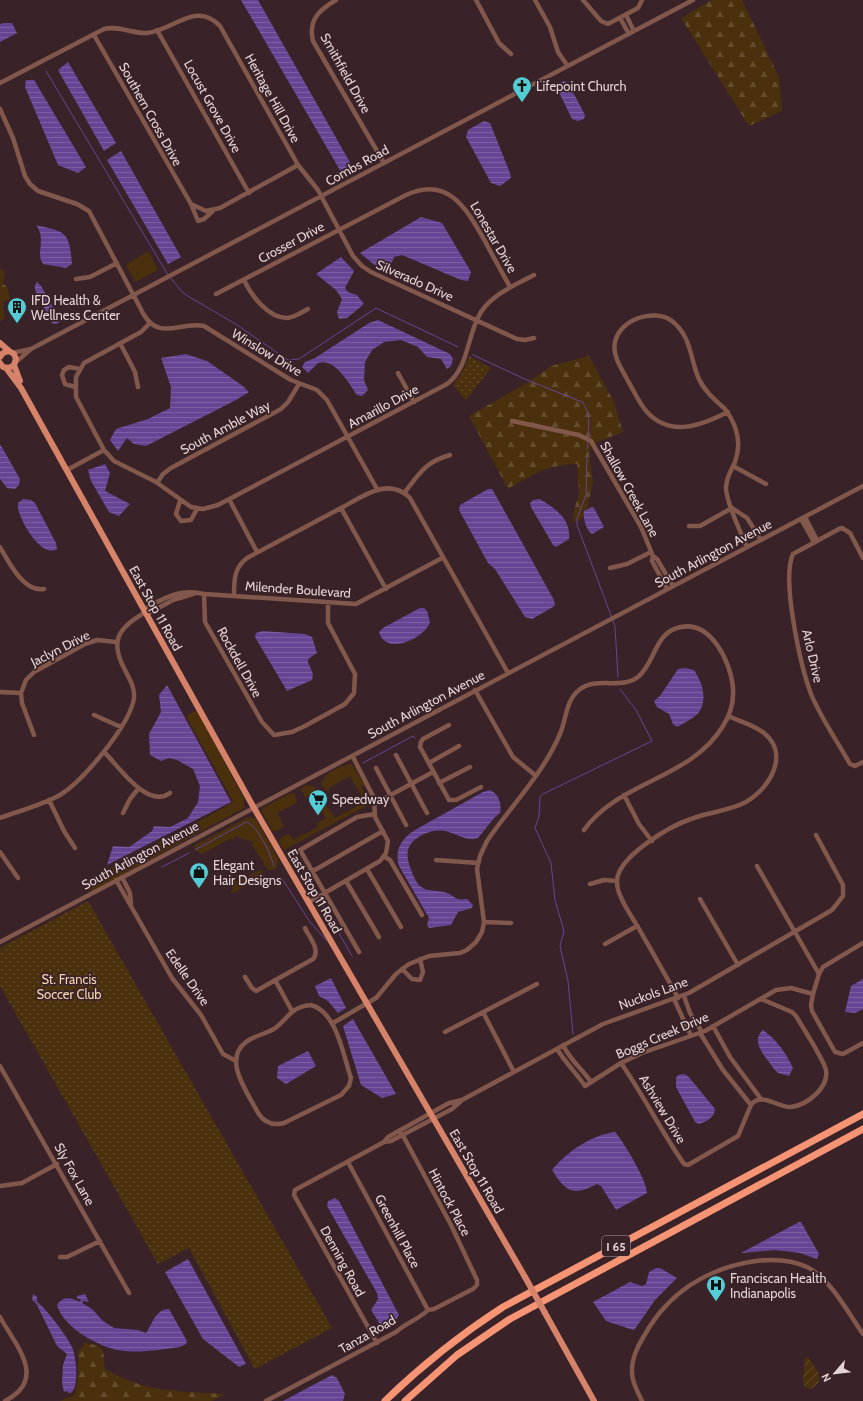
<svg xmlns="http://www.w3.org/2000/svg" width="863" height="1401" font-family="Cabin,sans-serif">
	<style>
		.grass { fill: #4a300c }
		.forest { fill: url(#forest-firs) }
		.park { fill: url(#park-dots) }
		.garden { fill: url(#garden-furrows) }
		.water { fill: url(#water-rules) }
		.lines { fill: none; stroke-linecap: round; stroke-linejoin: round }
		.stream { stroke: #664595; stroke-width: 1 }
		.minor { stroke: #81584b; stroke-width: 4.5 }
		.major { stroke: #d68369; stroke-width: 6 }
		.highway { stroke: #f79474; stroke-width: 7 }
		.major-bridge { stroke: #d68369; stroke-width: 6 }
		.labels { text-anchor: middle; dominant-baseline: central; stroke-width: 3.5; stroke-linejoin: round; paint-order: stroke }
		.shield { fill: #3a2328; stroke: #b19fa2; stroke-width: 1 }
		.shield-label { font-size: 12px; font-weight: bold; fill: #e4d4d6 }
		.street-label { font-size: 13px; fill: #e4d4d6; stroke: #3a2328 }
		.poi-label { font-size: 13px; fill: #e4d4d6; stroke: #3a2328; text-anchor: start }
		.park-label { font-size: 13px; fill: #f6d4ae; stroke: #3a2328 }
	</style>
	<defs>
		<pattern id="forest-firs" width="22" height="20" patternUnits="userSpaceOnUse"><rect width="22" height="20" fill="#4a300c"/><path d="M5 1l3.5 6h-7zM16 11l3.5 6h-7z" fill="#644d2f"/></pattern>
		<pattern id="park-dots" width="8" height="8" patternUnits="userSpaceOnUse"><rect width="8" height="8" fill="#4a300c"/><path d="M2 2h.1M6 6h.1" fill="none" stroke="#644d2f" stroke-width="1.8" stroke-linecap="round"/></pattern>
		<pattern id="garden-furrows" width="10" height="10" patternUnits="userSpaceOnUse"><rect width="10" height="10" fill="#4a300c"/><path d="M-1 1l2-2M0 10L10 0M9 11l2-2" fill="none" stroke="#644d2f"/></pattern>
		<pattern id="water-rules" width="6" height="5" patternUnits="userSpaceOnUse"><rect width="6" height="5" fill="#664595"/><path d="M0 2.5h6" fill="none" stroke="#7c5fa3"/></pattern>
	</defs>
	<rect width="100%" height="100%" fill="#3a2328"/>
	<path class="grass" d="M 148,251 L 158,270 L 135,282 L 126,265 Z
		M 197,710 L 244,799 L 244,808 L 92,891 L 90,888 C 98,882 106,878 109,869 L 229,805 L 233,801 L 186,716 Z
		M 352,764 L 365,785 L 361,787 L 368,801 L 368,805 L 284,850 L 279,841 L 282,837 L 289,834 L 293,840 L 318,827 L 317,823 L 326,819 L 314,794 L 305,797 L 301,790 L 304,786 C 311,784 315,786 318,793 L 315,795 L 320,804 L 324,802 L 335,818 L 365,802 L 350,776 L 329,788 L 329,792 L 322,786 C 319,774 342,765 352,764 Z
		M 290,793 L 295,794 L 297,803 L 277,813 L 284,826 L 277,831 L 273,831 L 262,812 L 262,809 Z
		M 248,817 L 256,819 L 278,859 L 277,868 L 273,870 L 268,870 L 252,845 L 253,842 L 235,836 L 234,840 L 230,839 L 202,854 L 194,850 L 195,845 Z
		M 260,870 L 263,871 L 262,876 L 233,893 L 230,892 L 233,889 L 227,877 L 237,880 L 237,878 L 235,876 L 247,877 Z"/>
	<path class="forest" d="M 712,0 L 742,0 L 779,77 L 782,111 L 749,126 L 681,18 Z
		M 0,268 L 5,273 L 3,284 L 7,287 L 10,299 L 2,303 L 5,317 L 0,322 Z
		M 589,356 L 614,402 L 623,432 L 592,444 L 589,453 L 593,483 L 585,517 L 573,523 L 574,510 L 579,494 L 577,464 C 545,465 534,474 508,489 L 469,416 L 527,383 L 551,366 Z
		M 85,1343 C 106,1346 103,1349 105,1369 C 146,1393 179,1391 225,1394 L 212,1401 L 60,1401 L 75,1395 L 78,1377 L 78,1352 Z"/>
	<path class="park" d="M 469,356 L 491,368 L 466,400 L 453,385 L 461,375 Z
		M 88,901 L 332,1328 L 255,1369 L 189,1248 L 158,1264 L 0,986 L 0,948 Z"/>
	<path class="garden" d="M 808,1357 C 816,1369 828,1381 810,1389 L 804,1386 C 801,1377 806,1368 804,1359 Z"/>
	<path class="water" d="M 241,0 L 258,0 L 352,166 L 341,172 Z
		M 3,23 L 12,23 L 17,33 L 0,42 L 0,24 Z
		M 68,62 L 116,143 L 104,151 L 58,70 Z
		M 26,80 L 34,80 L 86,167 L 78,173 L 58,165 L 25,87 Z
		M 564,81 L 568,83 L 585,115 L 584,119 L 578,121 L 572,119 L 557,88 L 558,84 Z
		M 484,121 L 490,123 L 510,173 L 511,178 L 500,186 L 491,183 L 466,137 L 468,130 Z
		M 121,151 L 181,257 L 168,264 L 107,160 Z
		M 421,217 L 442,223 L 471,272 L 468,281 L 461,280 L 402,255 L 394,257 L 390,267 L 382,271 L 360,253 Z
		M 36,225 C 67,232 69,232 72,264 L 66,268 L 43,264 C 35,253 47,240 36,225 Z
		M 341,257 L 354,271 L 345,288 L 348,292 L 357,295 L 364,304 L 347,318 L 339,319 L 337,312 L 342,299 L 336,290 L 316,274 Z
		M 37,282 L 41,286 L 59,318 L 59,322 L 56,324 L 52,323 L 35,290 L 35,285 Z
		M 378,320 L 450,354 L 453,359 L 451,366 L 447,369 L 441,359 L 427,357 L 418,347 L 401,340 L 384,342 L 372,350 L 365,362 L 364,380 L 368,390 L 362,396 L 357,395 C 350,385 335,357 318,363 L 308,373 L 302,367 L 305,362 L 315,358 L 369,323 Z
		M 186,354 L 207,361 L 243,386 L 249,392 L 236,400 L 146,446 L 134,444 L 127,438 L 118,451 L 110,440 L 116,429 L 148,419 L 170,408 L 171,387 L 161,358 Z
		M 0,444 L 20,479 L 19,485 L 15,489 L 7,488 L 0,479 Z
		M 105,464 L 110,473 L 105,491 L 130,504 L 119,516 L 109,512 L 91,481 L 88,470 Z
		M 488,489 L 492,489 L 495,494 L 554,600 L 555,605 L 553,607 L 532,619 L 525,617 L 495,569 L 488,563 L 459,510 L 460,505 Z
		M 23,499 L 31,500 L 35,503 L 56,543 L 57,549 C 41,560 15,514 18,503 Z
		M 540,499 C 555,509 571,518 569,539 L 556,547 L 553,545 L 531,507 L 530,503 L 533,500 Z
		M 592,507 L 594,508 L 604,527 L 592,534 C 586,530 583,518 584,511 Z
		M 420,608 L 424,608 L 427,611 L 430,622 C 425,638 386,657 379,632 L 383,628 Z
		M 263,631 L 305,634 L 312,637 L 317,653 L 308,659 L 308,662 L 313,674 L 312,680 L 287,691 L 255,637 L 256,633 Z
		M 685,668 L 694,670 C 702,682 708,699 699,712 C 695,718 684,723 677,727 L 673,724 L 669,714 L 657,707 L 654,701 L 660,696 L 678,669 Z
		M 167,685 L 231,802 L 107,865 L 113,846 L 129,847 L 152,831 L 154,826 L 170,827 L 188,818 L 198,802 L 200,786 L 193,769 L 177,760 L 169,758 L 161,761 L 150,755 L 149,734 L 161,712 L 159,695 Z
		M 490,790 C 499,794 502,804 500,813 L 495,817 L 478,838 C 460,844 449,821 422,835 C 401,846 407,860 414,877 C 416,880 417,884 421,887 C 428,892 439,890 447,893 C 451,894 454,898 458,899 C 460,900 464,899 467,899 L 473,905 L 472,908 L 458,912 L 451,925 L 429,928 L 427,925 L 429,918 L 399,866 C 394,850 402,838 415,830 L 483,792 Z
		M 331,978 L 346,1008 L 338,1013 L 328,1001 L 319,996 L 315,986 Z
		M 863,979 L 863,1009 L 855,1013 L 845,1012 L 851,986 Z
		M 353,1019 L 396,1094 L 382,1098 L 361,1085 L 343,1026 Z
		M 763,1030 C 777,1040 786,1053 793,1068 L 789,1076 L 778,1073 L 774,1069 C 767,1058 749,1042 763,1030 Z
		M 308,1051 L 316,1066 L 286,1084 L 277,1078 L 278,1066 Z
		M 684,1074 L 688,1076 L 715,1109 C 715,1117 706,1122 699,1124 L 695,1122 L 676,1087 L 676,1078 L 678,1075 Z
		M 615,1132 C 624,1142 647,1181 647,1193 L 616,1210 L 601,1186 L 597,1184 C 574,1196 566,1193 552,1170 C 567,1152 591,1135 615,1132 Z
		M 335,1198 L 339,1201 L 399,1315 L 394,1323 L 383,1329 L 371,1310 L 378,1299 L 377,1293 L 327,1206 L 328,1201 Z
		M 799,1222 L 801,1222 L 819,1254 L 817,1259 L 800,1253 L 775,1250 L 741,1253 Z
		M 188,1259 L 246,1364 L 239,1367 L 203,1339 L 165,1272 Z
		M 656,1268 L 660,1268 L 677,1278 L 655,1300 L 635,1329 L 633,1330 L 606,1321 L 593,1302 L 630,1282 L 642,1286 L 646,1284 L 649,1272 Z
		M 33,1294 L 37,1297 L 37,1302 C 46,1308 67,1336 72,1347 C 76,1355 79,1385 72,1392 L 69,1393 L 67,1391 L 64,1392 L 62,1383 L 63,1365 L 67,1354 L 57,1346 L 36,1303 L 32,1300 Z
		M 85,1294 L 89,1302 L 83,1301 L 82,1303 L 92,1309 L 103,1321 L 114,1328 L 138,1330 L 146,1333 C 152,1325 155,1309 169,1309 L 187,1341 L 186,1344 L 180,1347 C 163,1349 143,1353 125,1351 C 103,1350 63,1328 57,1305 C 64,1295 71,1298 80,1302 L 81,1300 L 77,1298 L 77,1296 Z
		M 332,1375 L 337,1378 L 345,1394 L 343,1401 L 283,1401 Z"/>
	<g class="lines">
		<path class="stream" d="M 46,71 L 168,275
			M 170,277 L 182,292 L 191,298 L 234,323 L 288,360 L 299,359 L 376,308 L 458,347
			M 473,355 L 527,380 L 582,402 C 590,411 589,425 588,437
			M 587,449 L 588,442
			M 587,456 L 586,495 L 577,519 L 577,525 L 612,618
			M 613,620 L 615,627 L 618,677
			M 363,763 L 413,736 L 415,738
			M 195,850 L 246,822 C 258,825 271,855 274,866
			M 293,852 L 314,888
			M 162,867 L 189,853
			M 281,877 L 310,922 L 326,940
			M 321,902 L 352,956
			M 573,1034 L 568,981 L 560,946 L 564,931 L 555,900 L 551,863 L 535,828 L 539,816 L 540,797 L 543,794 L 652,741 L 636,710 L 620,689"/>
		<path class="minor" d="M 336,0 C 319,10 308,20 313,41 L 384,163
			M 476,0 L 499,43 L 511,54
			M 535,0 L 550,27 L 558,52 L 567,65
			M 583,0 L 601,21 L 608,24 L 638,8 L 642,0
			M 626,15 L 634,31
			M 620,18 L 629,34
			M 157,30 L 249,193
			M 94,35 L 191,204 L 206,211 L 220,208 L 298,165
			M 0,83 L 104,29 C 119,25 132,34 147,33 C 173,31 196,0 220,26 L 298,165 L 318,190 L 353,256 L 362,266 L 371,272 L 517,339 L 525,340 L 534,338
			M 0,109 L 13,138 L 25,176 L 30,184 L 38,191 L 77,204 L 89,211 L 144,315 C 160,341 181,321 204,326 L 291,380 L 317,390 L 327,400 L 377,489
			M 191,204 L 198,221 L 204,219 L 213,211
			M 76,279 L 90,277 L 117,263
			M 244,280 C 251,295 268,318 287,318 C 295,317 302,312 308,309
			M 216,294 L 406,195 C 449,175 467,210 485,241 C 493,257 502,272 510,287
			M 150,323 L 141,332 L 84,363 L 76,377 L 76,397 L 104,450 L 114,461 L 156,482 L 191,507 L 203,509 L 218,505 L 447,384 C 469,368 467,334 481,312 C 493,294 515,285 534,275
			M 120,343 L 135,372 L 138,387
			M 12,353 L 31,349 L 693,0
			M 16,362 L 31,349
			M 398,373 L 414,402
			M 75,387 L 65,384 L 62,375 L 64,370 L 69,367 L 80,369
			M 728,412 C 702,425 671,438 647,412 C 639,403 634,391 628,381 C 622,369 612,356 615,342 C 620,319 654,308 672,321 C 691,336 690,357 698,377 C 704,391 715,400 725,409 C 737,425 742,443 735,462 C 731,471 726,478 726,488 C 726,502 741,533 747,547
			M 512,421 L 579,435 L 591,441 L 641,527 L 653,556
			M 733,466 L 766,484
			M 67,470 L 104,450
			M 157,483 L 163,474 L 171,468 L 281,409 L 288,402 L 299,384
			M 405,492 C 420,473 425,462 450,455
			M 229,499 L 257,552
			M 180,501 L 176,514 L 181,521 L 191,520 L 197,509
			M 732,508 L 747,518 L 761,540
			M 805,517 L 817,540
			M 801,519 L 814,542
			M 689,526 L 700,526 L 732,508
			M 0,547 C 8,561 24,593 44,589
			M 863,558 L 850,533 L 842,528 L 839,529 L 793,554 C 781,580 801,667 811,694 C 821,718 837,741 850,764 L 855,766 L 863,762
			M 610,568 L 627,564 L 651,552
			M 386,589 L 341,508 C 362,497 388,476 410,498 L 508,673
			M 667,589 L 652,561 L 653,556 L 657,559 L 673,586
			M 204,594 L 205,622 L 262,722 L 274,735 L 292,732 L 305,726 L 345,704 L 354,693 L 355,674 L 328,623 L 328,603
			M 234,596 C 234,580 234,568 247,558 L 341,508
			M 144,609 C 165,598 180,588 204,594 L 356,604 L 442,558
			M 147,614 L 173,600 L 196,593
			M 475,690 L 513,757 L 535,775
			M 0,692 L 21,693
			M 94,715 L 121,727
			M 449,725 L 423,739 L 421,742 L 420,747 L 449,800 L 456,800 L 481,787
			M 34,735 L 22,703 L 21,693 L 26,680 L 34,672 L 85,644 L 97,640 L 116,642
			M 104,752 C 118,765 147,810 170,793
			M 396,755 L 427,813
			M 429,763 L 459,746
			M 376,768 L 406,825
			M 439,783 L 470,767
			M 624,795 L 639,824 L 652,841
			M 49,800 L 64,831 L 75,848
			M 376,803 L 433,772
			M 123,813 L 130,799 L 138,789
			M 0,818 C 19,811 42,805 60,795 C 83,781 130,725 134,698 C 135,688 130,680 126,672 C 109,642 117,628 146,612
			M 0,852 L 18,878
			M 385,857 L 390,860 L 422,915
			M 436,860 L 478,863
			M 757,866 L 819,974
			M 367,869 L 401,927
			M 313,871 L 383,831
			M 122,877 L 130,893 L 131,904
			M 116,880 L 172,978 L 201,1015 L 223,1054 L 236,1061
			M 346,881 L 379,937
			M 590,884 L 604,880 L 617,881
			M 700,899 L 738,965
			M 309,902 L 380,861 L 386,853 L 388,841 L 375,817 L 374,798 L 353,757
			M 484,922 L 511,923
			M 0,942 L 863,486
			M 863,943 L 823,967 L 819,974 L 813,994 L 811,1005 L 812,1011 L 835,1052 L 843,1054 L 863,1043
			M 605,944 L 637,926
			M 359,952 L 300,850 L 357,817 L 375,814
			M 402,969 L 412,979 L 420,980 L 423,972 L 420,959
			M 245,977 L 252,988 L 256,991 L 313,959 C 321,950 309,937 305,928
			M 275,980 L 292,1011
			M 684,996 L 690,1013 L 702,1032
			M 678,998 C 665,974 651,950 638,927 C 632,917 624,906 620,895 C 618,891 617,885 617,880 C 619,856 670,826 691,819 C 709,812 729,811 746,802 C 770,788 790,754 764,733 C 754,725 739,721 728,716
			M 674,999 L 691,1036
			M 311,1005 C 337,1012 343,1055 351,1078 L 349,1086 L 341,1095 L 284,1123 C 273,1126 264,1122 258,1113 C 248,1093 222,1060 246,1042 C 254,1036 265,1034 274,1029 C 289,1018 290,1007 311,1005 Z
			M 483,1012 L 514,1072
			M 333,1023 L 376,998 L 396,974 L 409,964 L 429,956 L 460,953 L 467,950 L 476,942 L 482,932 L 484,922 L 477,869 L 480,856 L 487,841 C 511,806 543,774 560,734 C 566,720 566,700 579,690 C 596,676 621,690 638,677 C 656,662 654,632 681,627 C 711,621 731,662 733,688 C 734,701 730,715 723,726 C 691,779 619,781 584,830
			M 713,1026 L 730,1057 L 761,1099
			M 445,1032 L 537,984
			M 700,1033 L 723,1070 L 751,1105
			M 563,1045 C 570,1060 582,1069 591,1082
			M 557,1049 C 565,1062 576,1073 585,1086 L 621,1063 L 642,1053 L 705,1031 L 776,990 L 791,988 L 813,994
			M 621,1063 C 644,1096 661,1131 684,1164 L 688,1165 L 738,1136 L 751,1105 C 761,1091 778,1108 791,1107 C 807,1105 829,1088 826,1070 C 823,1058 803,1028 796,1016 L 792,1012 L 761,999
			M 0,1066 L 129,1293
			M 462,1100 L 603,1024 L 689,993 L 832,910 L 843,896 L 843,885 L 816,835
			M 462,1100 L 452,1109 L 391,1141 L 384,1142 L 388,1137 L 449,1103 Z
			M 348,1162 L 428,1310
			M 0,1186 L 22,1183 L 57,1164
			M 60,1257 L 67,1257 L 100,1241
			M 0,1317 C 16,1346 48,1379 5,1401
			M 377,1343 L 294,1195 L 295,1190 L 384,1142
			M 266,1401 L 396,1332 C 406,1323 419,1319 428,1310 L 434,1309 L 473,1289 L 477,1285 L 477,1280 L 451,1225 L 400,1130
			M 642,1401 C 638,1392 632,1383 632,1373 C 631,1359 637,1347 644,1336 C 668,1293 707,1268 756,1261 C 772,1259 792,1260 807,1267 C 830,1278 849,1314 863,1334"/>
		<path class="major" d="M 0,343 L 9,351
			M 0,357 L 3,353 L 9,351 L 14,354 L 16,359 L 14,365 L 9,368 L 3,367 L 0,363
			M 14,365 L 20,381
			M 6,368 L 21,388 L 254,808 L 525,1277
			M 545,1313 L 594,1401"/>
		<path class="highway" d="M 385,1401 C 422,1365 460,1335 503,1307 L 863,1114
			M 405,1401 L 457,1355 L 510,1319 L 863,1129"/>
		<path class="major-bridge" d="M 525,1277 L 545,1313"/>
	</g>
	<defs>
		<g id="church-pin" transform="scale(1)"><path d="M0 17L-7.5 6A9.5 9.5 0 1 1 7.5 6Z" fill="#52ccd5" stroke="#3a2328"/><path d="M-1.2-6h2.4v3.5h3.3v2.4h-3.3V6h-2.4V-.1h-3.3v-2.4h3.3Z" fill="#111"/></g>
		<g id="building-pin" transform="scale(1)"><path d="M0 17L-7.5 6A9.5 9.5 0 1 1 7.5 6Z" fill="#52ccd5" stroke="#3a2328"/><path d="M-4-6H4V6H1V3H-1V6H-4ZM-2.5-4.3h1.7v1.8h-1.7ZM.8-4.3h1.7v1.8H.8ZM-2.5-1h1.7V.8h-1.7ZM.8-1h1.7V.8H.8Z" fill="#111"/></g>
		<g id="supermarket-pin" transform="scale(1)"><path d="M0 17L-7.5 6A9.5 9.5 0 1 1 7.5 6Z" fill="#52ccd5" stroke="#3a2328"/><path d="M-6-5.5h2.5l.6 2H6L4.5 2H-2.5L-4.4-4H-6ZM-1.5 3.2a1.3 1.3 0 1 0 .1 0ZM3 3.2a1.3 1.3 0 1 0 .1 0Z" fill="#111"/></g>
		<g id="shop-pin" transform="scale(1)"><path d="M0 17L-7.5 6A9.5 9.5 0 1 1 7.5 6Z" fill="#52ccd5" stroke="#3a2328"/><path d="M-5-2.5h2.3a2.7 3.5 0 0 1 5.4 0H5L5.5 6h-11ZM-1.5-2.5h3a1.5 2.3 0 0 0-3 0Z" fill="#111"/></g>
		<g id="hospital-pin" transform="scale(1)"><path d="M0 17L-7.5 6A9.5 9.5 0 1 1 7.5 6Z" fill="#52ccd5" stroke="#3a2328"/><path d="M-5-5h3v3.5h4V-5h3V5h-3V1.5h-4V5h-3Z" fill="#111"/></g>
	</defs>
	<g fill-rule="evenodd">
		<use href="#church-pin" x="522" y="86"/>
		<use href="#building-pin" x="17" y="307"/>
		<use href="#supermarket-pin" x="318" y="799"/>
		<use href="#shop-pin" x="199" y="872"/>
		<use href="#hospital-pin" x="716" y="1285"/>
	</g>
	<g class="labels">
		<rect class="shield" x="602" y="1236" width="28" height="20" rx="3"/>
		<g class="shield-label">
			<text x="616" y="1246">I 65</text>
		</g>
		<g class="street-label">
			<text transform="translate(346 73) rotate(61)">Smithfield Drive</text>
			<text transform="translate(273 98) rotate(61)">Heritage Hill Drive</text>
			<text transform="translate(213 106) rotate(61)">Locust Grove Drive</text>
			<text transform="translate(151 114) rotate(61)">Southern Cross Drive</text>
			<text transform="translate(357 165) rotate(-29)">Combs Road</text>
			<text transform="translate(494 237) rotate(60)">Lonestar Drive</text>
			<text transform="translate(291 242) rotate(-28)">Crosser Drive</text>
			<text transform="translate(415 280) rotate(24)">Silverado Drive</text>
			<text transform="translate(267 352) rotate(31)">Winslow Drive</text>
			<text transform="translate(383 406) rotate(-28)">Amarillo Drive</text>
			<text transform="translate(225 427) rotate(-28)">South Amble Way</text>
			<text transform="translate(630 489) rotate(61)">Shallow Creek Lane</text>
			<text transform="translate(713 553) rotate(-28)">South Arlington Avenue</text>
			<text transform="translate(298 589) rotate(4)">Milender Boulevard</text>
			<text transform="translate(156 608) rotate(61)">East Stop 11 Road</text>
			<text transform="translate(60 648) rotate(-27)">Jaclyn Drive</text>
			<text transform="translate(813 656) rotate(77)">Arlo Drive</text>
			<text transform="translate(240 662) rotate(61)">Rockdell Drive</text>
			<text transform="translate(426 704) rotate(-28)">South Arlington Avenue</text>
			<text transform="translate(140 855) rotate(-28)">South Arlington Avenue</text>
			<text transform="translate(315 891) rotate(60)">East Stop 11 Road</text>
			<text transform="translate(188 977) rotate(55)">Edelle Drive</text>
			<text transform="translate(653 993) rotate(-20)">Nuckols Lane</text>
			<text transform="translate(662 1035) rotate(-23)">Boggs Creek Drive</text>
			<text transform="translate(663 1109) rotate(59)">Ashview Drive</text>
			<text transform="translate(477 1171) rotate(60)">East Stop 11 Road</text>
			<text transform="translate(75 1174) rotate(61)">Sly Fox Lane</text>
			<text transform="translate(450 1202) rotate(62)">Hintock Place</text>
			<text transform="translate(398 1231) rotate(62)">Greenhill Place</text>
			<text transform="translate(343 1261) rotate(61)">Denning Road</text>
			<text transform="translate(367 1334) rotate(-30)">Tanza Road</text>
		</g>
		<g class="poi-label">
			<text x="536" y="86">Lifepoint Church</text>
			<text x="31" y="300">IFD Health &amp;<tspan x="31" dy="15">Wellness Center</tspan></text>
			<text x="332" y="799">Speedway</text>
			<text x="213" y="865">Elegant<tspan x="213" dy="15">Hair Designs</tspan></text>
			<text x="730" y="1278">Franciscan Health<tspan x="730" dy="15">Indianapolis</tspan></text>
		</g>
		<g class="park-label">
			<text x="69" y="979">St. Francis<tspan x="69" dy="15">Soccer Club</tspan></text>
		</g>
	</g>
	<g transform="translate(835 1373) rotate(242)" stroke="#3a2328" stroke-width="3" paint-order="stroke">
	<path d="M0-3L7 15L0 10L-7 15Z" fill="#e4d4d6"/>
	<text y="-6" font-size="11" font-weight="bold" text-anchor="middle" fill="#e4d4d6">N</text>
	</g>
</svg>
